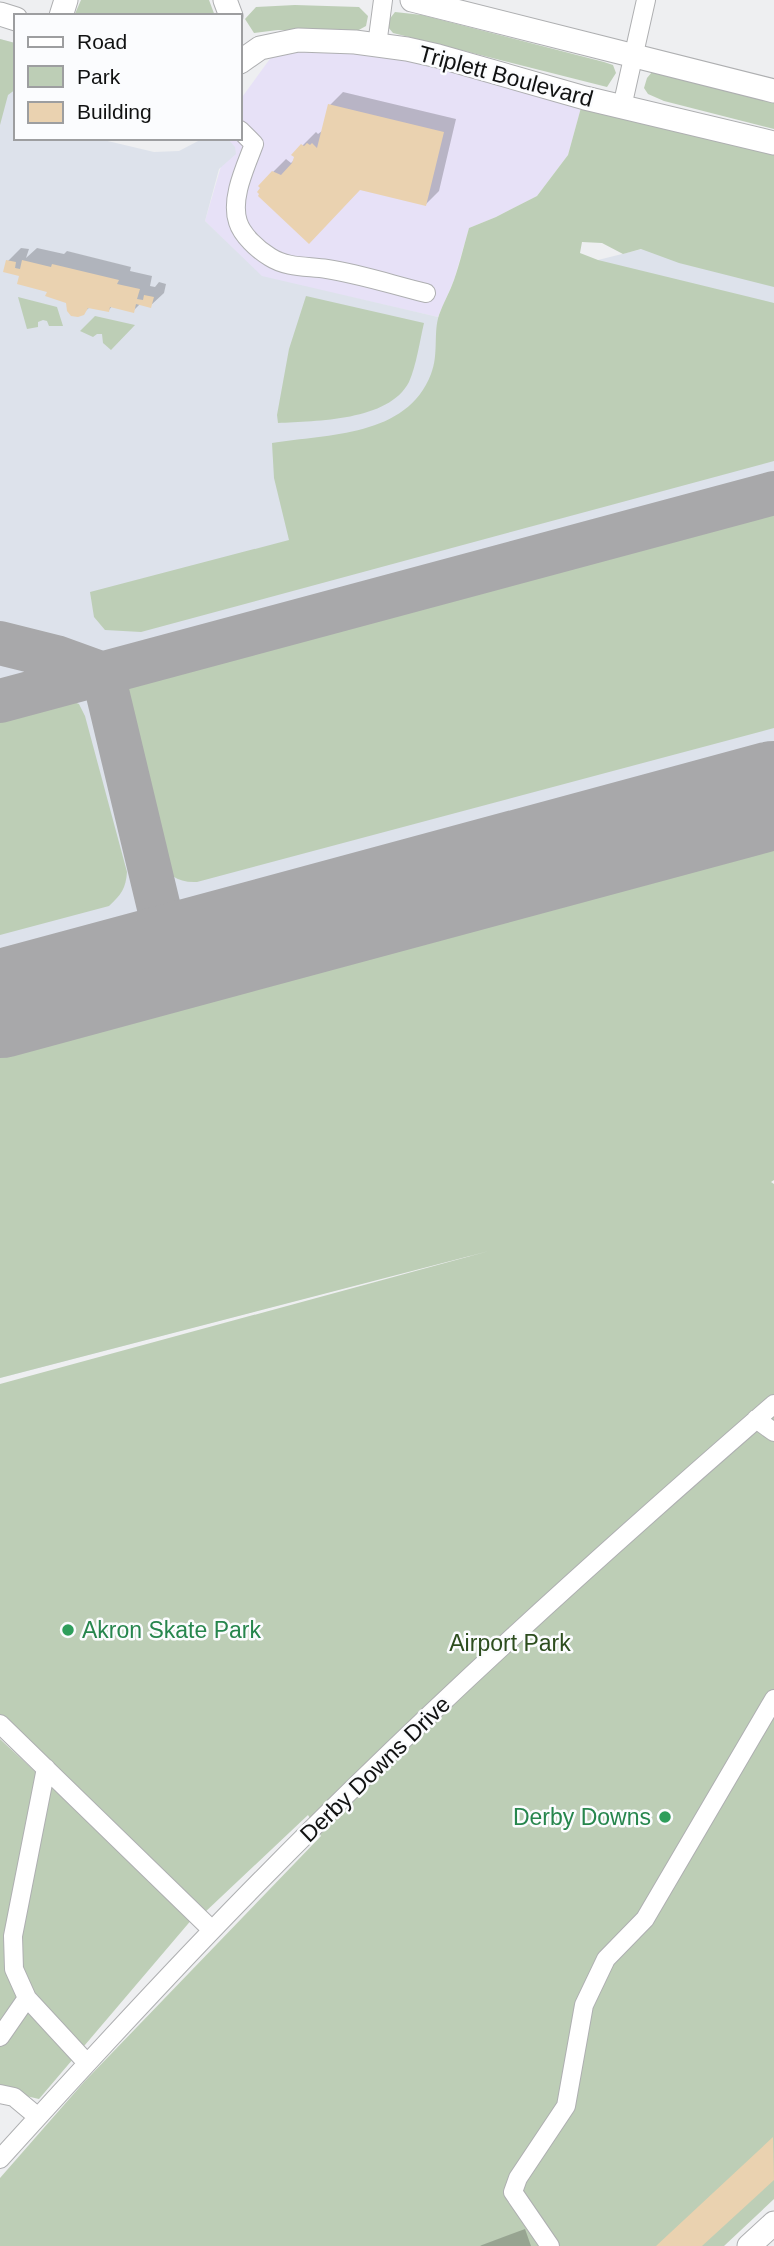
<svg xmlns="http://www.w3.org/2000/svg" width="774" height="2246" font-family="Arial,sans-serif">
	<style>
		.commercial { fill: #e7e1f7 }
		.built { fill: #dde2eb }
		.green { fill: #bdceb6 }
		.shadow { fill: #0003 }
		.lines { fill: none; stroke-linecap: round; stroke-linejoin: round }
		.taxiway { stroke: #a8a8aa; stroke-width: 44 }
		.runway { stroke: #a8a8aa; stroke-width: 108 }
		.building { fill: #ead2b0 }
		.minor-casing { stroke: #aeafb1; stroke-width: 20 }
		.major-casing { stroke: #aeafb1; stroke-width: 25 }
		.minor { stroke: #fff; stroke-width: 18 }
		.major { stroke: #fff; stroke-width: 23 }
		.leisure-dot { fill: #2e9e5b; stroke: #fbfcfe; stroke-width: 2.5 }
		.labels { text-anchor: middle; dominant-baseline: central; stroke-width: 5; stroke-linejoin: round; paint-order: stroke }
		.street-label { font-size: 23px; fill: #111212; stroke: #fbfcfe }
		.leisure-label { font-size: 23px; fill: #27864d; stroke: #fbfcfe; text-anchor: start }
		.park-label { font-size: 23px; fill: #2d4d1e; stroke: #fbfcfe }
	</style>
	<rect width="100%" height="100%" fill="#eeeff1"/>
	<path class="commercial" d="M 297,48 L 399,53 L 582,104 L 568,155 L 537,196 L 496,217 L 469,228 L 454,280 L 438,317 L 262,277 L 205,221 L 229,139 L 227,138 L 240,138 L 240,100 L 272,56 Z"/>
	<path class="built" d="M 0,39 L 15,43 L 16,45 L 16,138 L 95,138 L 154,152 L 179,151 L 200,140 L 227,138 L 235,147 L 236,154 L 219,169 L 205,221 L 262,276 L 438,317 L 598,260 L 774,216 L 774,1176 L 0,1378 Z"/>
	<path class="green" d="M 81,0 L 209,0 L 215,16 L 74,16 Z
		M 295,5 L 359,7 L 368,16 L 366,26 L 355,32 L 278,30 L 254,33 L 245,19 L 256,7 Z
		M 395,12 L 422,15 L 604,62 L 613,65 L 616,73 L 607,87 L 393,33 L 388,27 L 388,21 Z
		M 0,39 L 15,43 L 16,89 L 8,95 L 0,125 Z
		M 652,72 L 774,103 L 774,129 L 664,101 L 648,94 L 644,88 L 647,78 Z
		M 582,104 L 774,151 L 774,287 L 679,263 L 641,249 L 623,254 L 602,243 L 582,242 L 580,253 L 598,260 L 774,303 L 774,461 L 141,632 L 105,630 L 94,617 L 90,592 L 289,540 L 274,478 L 272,443 C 328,434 407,437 431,374 C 439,354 433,333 439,315 C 443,303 450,292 454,280 C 460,263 464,245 469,228 L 496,217 L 537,196 L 568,155 Z
		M 306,296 L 424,323 C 420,340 416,367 409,382 C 389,421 316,421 278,423 L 277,415 L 289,349 Z
		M 18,297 L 57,307 L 63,326 L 49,326 L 47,321 L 43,320 L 38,322 L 38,327 L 27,329 Z
		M 95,316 L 135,325 L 111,350 L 103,343 L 102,334 L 97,334 L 93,337 L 80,331 Z
		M 774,503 L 774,728 L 197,882 C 178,883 167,875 159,859 L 123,713 L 122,694 L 134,678 L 149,672 Z
		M 55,694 L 79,704 L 85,716 L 127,872 C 126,888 121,895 109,906 L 0,935 L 0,708 Z
		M 774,847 L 774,1180 L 771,1182 L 774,1184 L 774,2199 L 724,2246 L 0,2246 L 0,2178 L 84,2082 L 321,1836 L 308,1815 L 203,1914 L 0,1728 L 0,1384 L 489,1251 L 0,1378 L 0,1054 Z
		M 0,1739 L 193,1918 L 39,2099 L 0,2090 Z"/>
	<path class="shadow" d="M 343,92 L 456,119 L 439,191 L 426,204 L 361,188 L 260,196 L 273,172 L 286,159 L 291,163 L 297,157 L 294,155 L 303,145 L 316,132 L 318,134 L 322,131 L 330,105 Z
		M 21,248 L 29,249 L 26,258 L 37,248 L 64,254 L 67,251 L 131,267 L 130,271 L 152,276 L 150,286 L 155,287 L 159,282 L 166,284 L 164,293 L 150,306 L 140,304 L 133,311 L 112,306 L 109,310 L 90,307 L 83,313 L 68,301 L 21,274 L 8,261 Z
		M 525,2229 L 531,2246 L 480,2246 L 482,2245 Z"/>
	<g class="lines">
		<path class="taxiway" d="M 0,643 L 56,657 L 103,674 L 171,958
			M 0,701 L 774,493"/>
		<path class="runway" d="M 0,1004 L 774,795"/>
	</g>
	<path class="building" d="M 328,104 L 444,132 L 426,206 L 360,190 L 309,244 L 258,196 L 259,194 L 257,192 L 260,188 L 258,186 L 272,171 L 281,175 L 292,163 L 294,157 L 291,155 L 301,144 L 304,146 L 307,143 L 310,145 L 312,143 L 317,148 Z
		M 6,260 L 16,262 L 15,268 L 20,269 L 22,260 L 51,267 L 52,264 L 119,280 L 117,284 L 140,289 L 137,299 L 143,300 L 144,295 L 154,297 L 151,308 L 136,304 L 134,313 L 110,307 L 109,312 L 88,308 L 84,315 L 78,317 L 71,316 L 67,311 L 66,303 L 45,296 L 47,292 L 17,284 L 19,276 L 3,272 Z
		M 773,2137 L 774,2180 L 702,2246 L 656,2246 Z"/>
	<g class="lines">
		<g class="minor-casing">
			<path id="minor" d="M 377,45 L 383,0
				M 622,107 L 646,0
				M 240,130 L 254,144 C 246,166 230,198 238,222 C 242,235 258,250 270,257 C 287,268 308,266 327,269 C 360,274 393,285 426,293
				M 756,1419 L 774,1432
				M 0,1724 L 212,1930
				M 46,1768 L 13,1936 L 14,1969 L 27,1998 L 87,2063
				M 0,2037 L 27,1998
				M 0,2094 L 14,2097 L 38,2117
				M 0,2159 C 86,2064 173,1969 264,1877 C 426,1712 599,1556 774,1404
				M 550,2246 L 513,2192 L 518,2178 L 566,2106 L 584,2005 L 606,1959 L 645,1919 L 774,1699"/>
		</g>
		<g class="major-casing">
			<path id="major" d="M 225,0 L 231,16
				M 412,0 L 774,91
				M 0,14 L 16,19
				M 61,16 L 66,0
				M 240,62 L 260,48 L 298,40 L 355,42 L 407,49 L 438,56 L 585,98 L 774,143
				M 749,2246 L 774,2223"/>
		</g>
		<use href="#minor" class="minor"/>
		<use href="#major" class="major"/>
	</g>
	<g class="leisure-dot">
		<circle cx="68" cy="1630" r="7"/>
		<circle cx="665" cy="1817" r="7"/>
	</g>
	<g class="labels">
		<g class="street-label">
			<text transform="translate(506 76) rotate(15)">Triplett Boulevard</text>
			<text transform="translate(375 1769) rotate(-44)">Derby Downs Drive</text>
		</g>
		<g class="leisure-label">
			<text x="82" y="1630">Akron Skate Park</text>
			<text x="651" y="1817" text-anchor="end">Derby Downs</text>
		</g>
		<g class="park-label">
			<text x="510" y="1643">Airport Park</text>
		</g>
	</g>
	<rect x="14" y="14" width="228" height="126" fill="#fbfcfe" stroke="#9d9ea0" stroke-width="2"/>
	<rect x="28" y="37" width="35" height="10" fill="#ffffff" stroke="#9d9ea0" stroke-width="2"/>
	<text x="77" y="49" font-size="21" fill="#111212">Road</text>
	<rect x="28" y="66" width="35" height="21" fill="#bdceb6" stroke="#9d9ea0" stroke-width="2"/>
	<text x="77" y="84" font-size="21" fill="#111212">Park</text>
	<rect x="28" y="102" width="35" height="21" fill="#ead2b0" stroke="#9d9ea0" stroke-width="2"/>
	<text x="77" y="119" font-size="21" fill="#111212">Building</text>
</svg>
